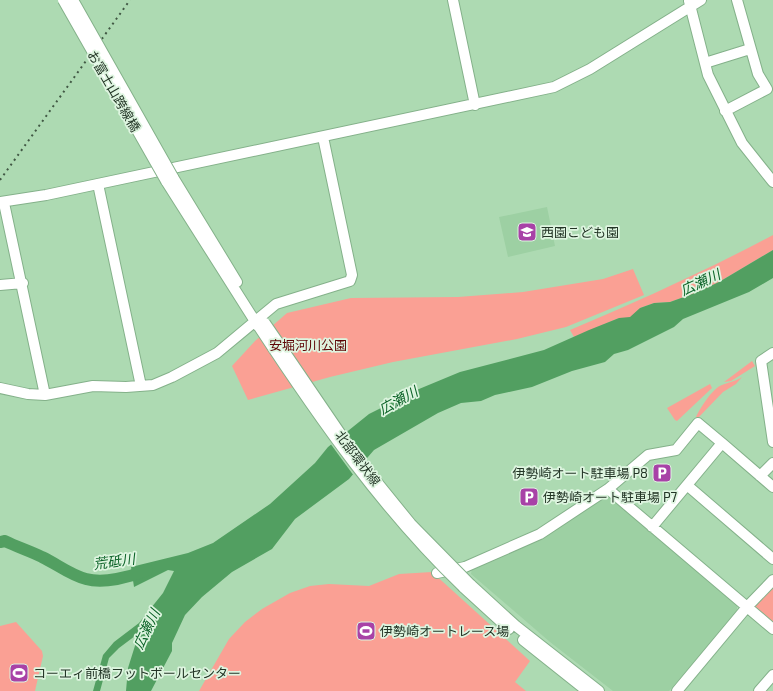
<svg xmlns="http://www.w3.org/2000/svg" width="773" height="691" font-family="'Exo 2','Noto Sans JP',sans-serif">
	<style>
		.built { fill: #9dd0a3 }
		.green { fill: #faa094 }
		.water { fill: #529f61 }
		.pier { fill: #addab2 }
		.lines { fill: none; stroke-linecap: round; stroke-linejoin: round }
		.river { stroke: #529f61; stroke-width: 12 }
		.minor-casing { stroke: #84b18a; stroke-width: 12 }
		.minor { stroke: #fff; stroke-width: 10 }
		.rail { stroke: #415844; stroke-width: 2; stroke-dasharray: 2 4; stroke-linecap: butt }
		.minor-bridge-casing { stroke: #84b18a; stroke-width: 12; stroke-linecap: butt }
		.minor-bridge { stroke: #fff; stroke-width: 10 }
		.labels { text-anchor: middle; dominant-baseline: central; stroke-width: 3.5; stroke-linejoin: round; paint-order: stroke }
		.street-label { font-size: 13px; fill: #233526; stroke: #def5e0 }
		.poi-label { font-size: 13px; fill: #233526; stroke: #def5e0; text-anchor: start }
		.park-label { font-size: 13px; fill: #5e0505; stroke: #def5e0 }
		.water-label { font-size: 14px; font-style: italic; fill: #0c6328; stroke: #def5e0 }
	</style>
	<rect width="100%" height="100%" fill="#addab2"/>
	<path class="built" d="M 547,207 L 555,246 L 508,257 L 499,217 Z
		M 607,493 L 737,605 L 737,612 L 669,691 L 613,691 L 550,642 L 471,574 L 472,568 Z"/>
	<path class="green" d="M 773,235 L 773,250 L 719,282 L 695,293 L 670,302 L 654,303 L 640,308 L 631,318 L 619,318 L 574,337 L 570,330 C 639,301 707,270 773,235 Z
		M 633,269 L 644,295 L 566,327 L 517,339 L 393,362 L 330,377 L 248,400 L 232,366 L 255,341 L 287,313 L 351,298 L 458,297 L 523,292 L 603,279 Z
		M 752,361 L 755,366 L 731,381 L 724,382 Z
		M 742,377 L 736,384 L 723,392 L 698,418 L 696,417 C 700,408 713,388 722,385 C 729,382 734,382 742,377 Z
		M 710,384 L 712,388 L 677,421 L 675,420 L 667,408 Z
		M 432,572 L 530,661 L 515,682 L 526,691 L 199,691 L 229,639 L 245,622 L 262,609 L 290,593 L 310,586 L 329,584 L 369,586 L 399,574 Z
		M 773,587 L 773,625 L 755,609 L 754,605 Z
		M 16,622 L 42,651 L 43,656 L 35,691 L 0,691 L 0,626 Z"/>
	<path class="water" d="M 773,250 L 773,278 L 749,292 L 683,319 L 674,327 L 628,350 L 614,354 L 605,362 L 572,371 L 532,387 L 495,395 L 481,401 L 461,403 L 438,413 L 374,450 L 349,479 L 295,519 L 272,549 L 232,572 L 202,597 L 185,615 L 172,643 L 172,651 L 151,691 L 126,691 L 128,668 L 139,633 L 119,648 L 109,658 L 100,691 L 93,691 L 103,655 L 114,642 L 139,623 L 163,593 L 174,571 L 168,570 L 134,587 L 131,567 L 188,553 L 213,543 L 270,504 L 315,463 L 328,447 L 369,414 L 419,389 L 460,372 L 544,350 L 589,330 L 619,318 L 630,317 L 640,308 L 654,303 L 670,302 L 695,293 L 719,282 Z"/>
	<path class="pier" d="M 345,431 L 367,460 L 354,476 L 330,443 Z"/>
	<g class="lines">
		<path class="river" d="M 0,542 L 5,541 C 17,547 30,551 42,557 C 57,564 70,575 86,579 C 104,584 130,577 147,570"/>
		<g class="minor-casing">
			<path id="minor" d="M 453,0 L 475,105
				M 689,1 L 708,75 L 742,143 L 773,182
				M 705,63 L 750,49
				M 725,111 L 767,89 L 758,74 L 737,0
				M 173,177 L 237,282
				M 166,181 L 258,326
				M 98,184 L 141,386
				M 0,202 L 46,195 L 554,87 L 590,69 L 701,0
				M 4,203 L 45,395
				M 0,285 L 23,283
				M 773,353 L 761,361 L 773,442
				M 0,388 L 28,394 L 45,395 L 93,386 L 126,387 L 153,385 L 172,377 L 217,353 L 276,304 L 350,281 L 352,275 L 323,137
				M 760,476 L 773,463
				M 688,486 L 773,559
				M 608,489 L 648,455 L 676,450 L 698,423 L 722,443
				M 652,527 L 722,443 L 773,487
				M 437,573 L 465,567 L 540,534 L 608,489 L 773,629
				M 470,584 L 516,626 L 599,691
				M 463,587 L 509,629
				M 523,640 L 587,691
				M 677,691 L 747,607 L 773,580
				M 759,691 L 773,675"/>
		</g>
		<use href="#minor" class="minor"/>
		<path class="rail" d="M 0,180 L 130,0"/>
		<g class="minor-bridge-casing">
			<path id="minor-bridge" d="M 63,0 L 166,181
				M 73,0 L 173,177
				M 265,323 L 355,455 L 411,524 L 470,584
				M 259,327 C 320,420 383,510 463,587"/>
		</g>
		<use href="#minor-bridge" class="minor-bridge"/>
	</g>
	<defs>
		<g id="school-square" transform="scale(1)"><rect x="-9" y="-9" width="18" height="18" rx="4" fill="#a842a7" stroke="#def5e0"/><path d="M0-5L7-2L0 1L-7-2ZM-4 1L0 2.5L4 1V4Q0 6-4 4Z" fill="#fff"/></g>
		<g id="parking-square" transform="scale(1)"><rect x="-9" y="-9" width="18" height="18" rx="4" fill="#a842a7" stroke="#def5e0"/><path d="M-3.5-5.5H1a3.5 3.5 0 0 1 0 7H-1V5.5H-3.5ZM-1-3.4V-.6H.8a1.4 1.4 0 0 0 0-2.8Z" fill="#fff"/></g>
		<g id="stadium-square" transform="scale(1)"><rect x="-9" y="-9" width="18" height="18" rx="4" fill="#a842a7" stroke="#def5e0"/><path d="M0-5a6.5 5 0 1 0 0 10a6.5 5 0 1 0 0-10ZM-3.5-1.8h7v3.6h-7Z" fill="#fff"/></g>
	</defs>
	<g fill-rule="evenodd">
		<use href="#school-square" x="527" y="232"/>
		<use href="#parking-square" x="662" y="473"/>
		<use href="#parking-square" x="529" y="497"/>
		<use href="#stadium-square" x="366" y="631"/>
		<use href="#stadium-square" x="19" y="673"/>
	</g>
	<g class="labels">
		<g class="street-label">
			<text transform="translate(114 91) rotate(60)">お富士山跨線橋</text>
			<text transform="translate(358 458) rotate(53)">北部環状線</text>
		</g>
		<g class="poi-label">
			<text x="541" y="232">西園こども園</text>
			<text x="648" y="473" text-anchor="end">伊勢崎オート駐車場 P8</text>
			<text x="543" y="497">伊勢崎オート駐車場 P7</text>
			<text x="380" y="631">伊勢崎オートレース場</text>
			<text x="33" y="673">コーエィ前橋フットボールセンター</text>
		</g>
		<g class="park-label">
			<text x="308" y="345">安堀河川公園</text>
		</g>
		<g class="water-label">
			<text transform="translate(700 282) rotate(-25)">広瀬川</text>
			<text transform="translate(398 400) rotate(-29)">広瀬川</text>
			<text transform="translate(114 561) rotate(-8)">荒砥川</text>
			<text transform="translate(146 629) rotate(-64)">広瀬川</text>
		</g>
	</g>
</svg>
